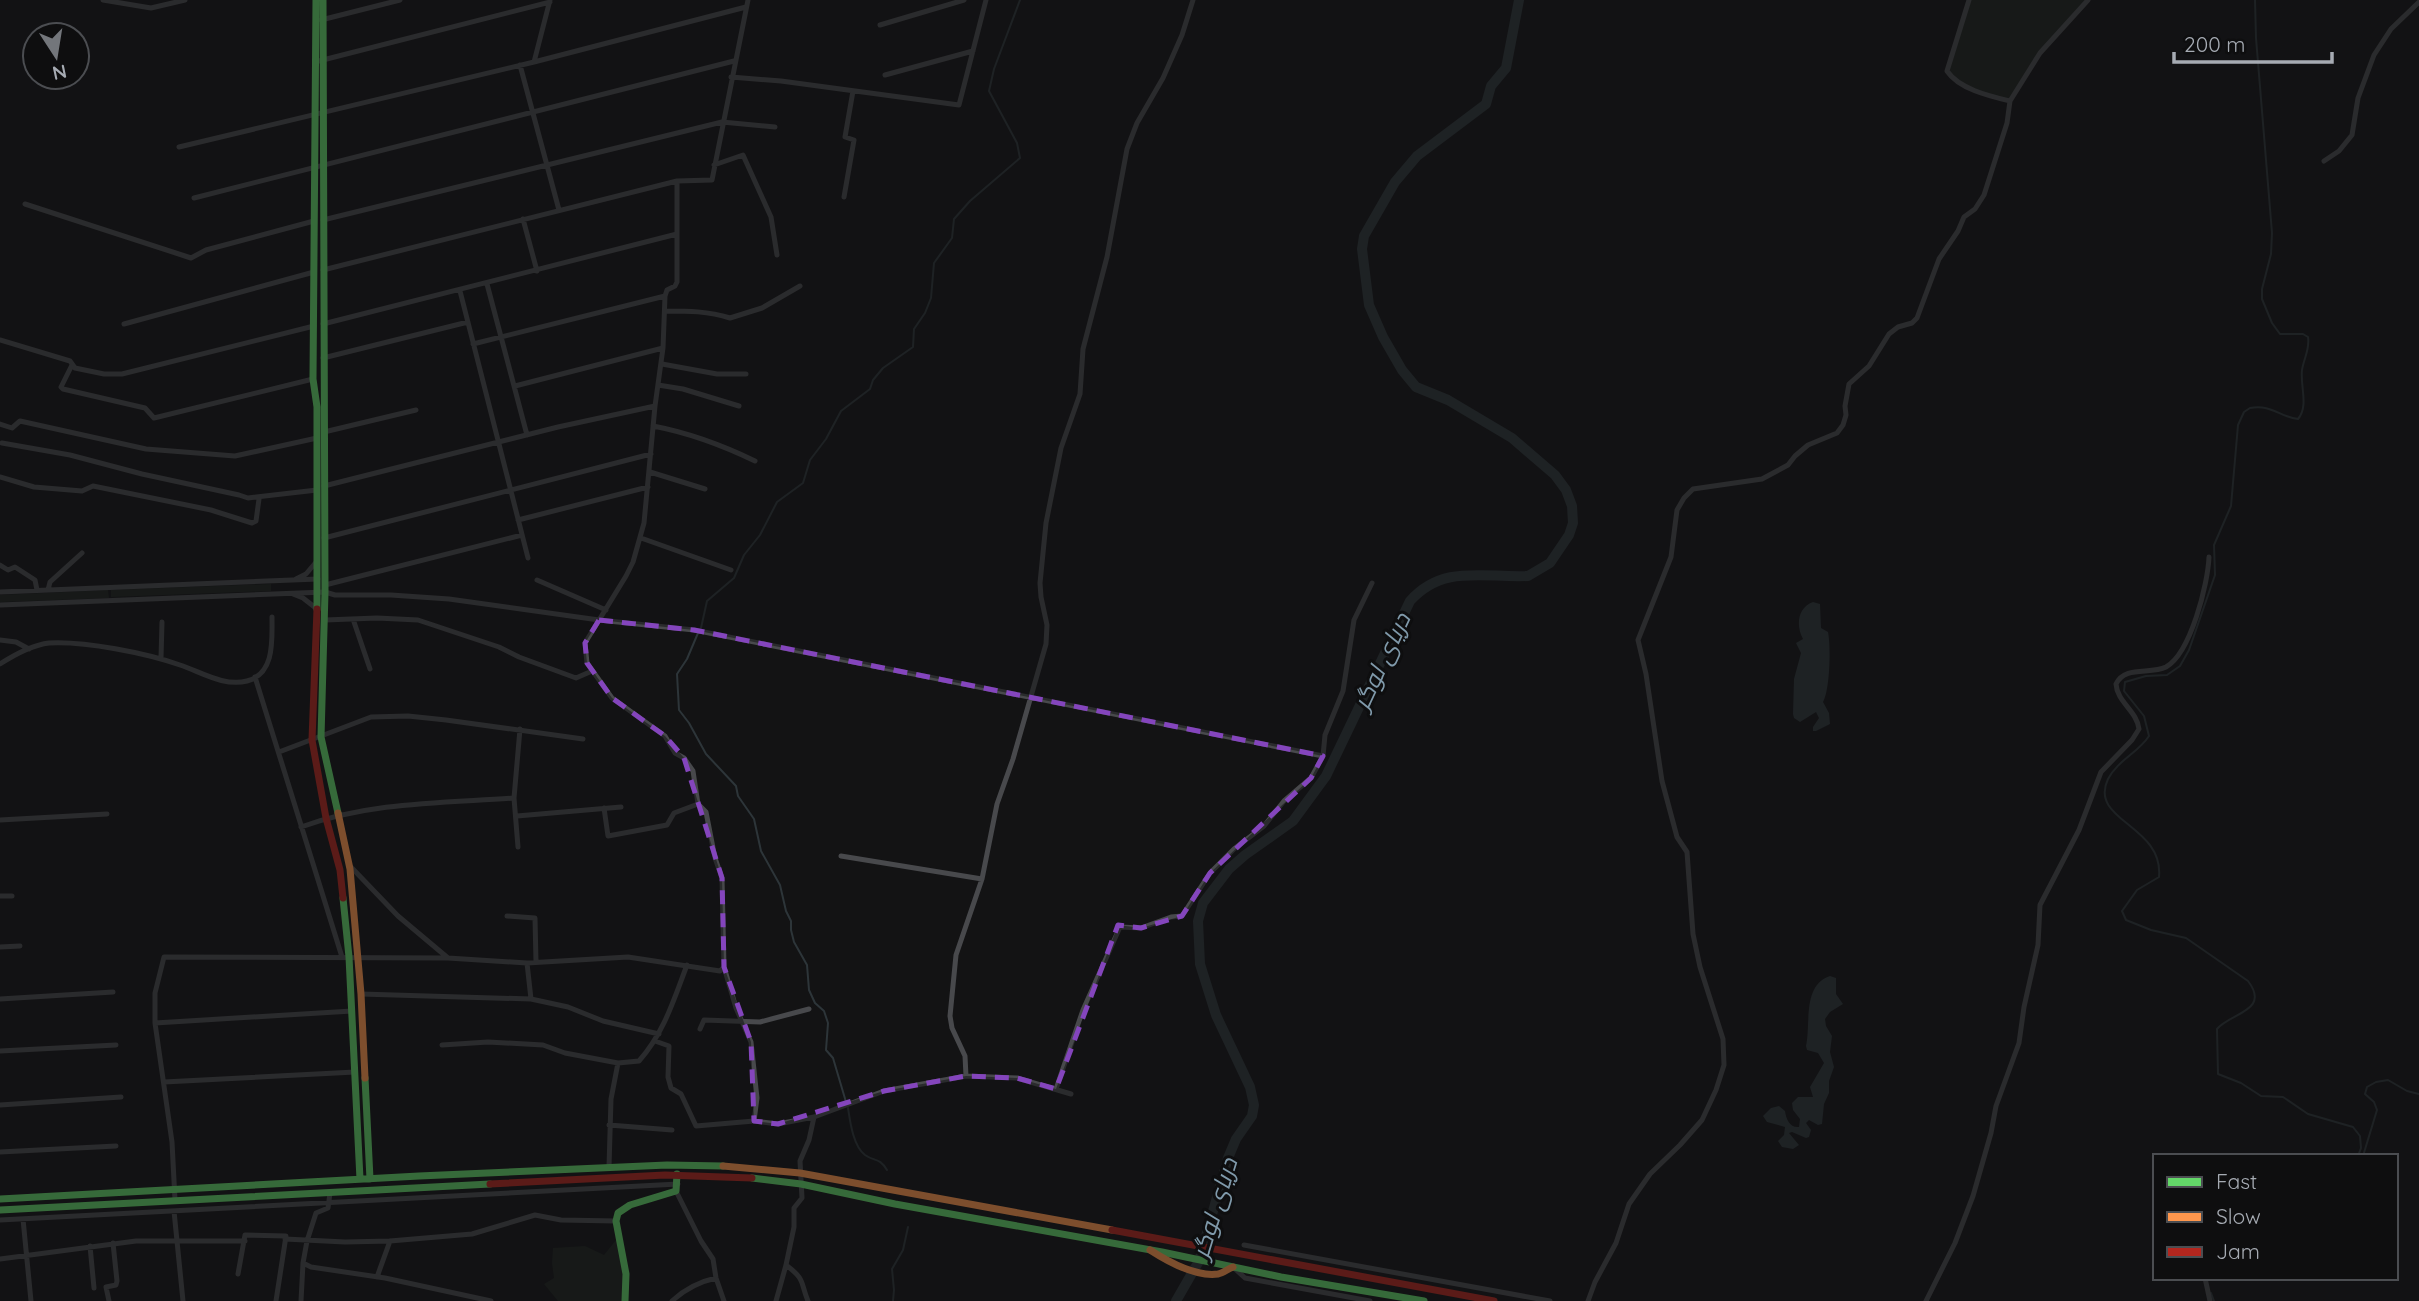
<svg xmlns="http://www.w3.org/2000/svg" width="2419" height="1301" font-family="Quicksand,Cairo,sans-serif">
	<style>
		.green { fill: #1d231e }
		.water { fill: #2d3539 }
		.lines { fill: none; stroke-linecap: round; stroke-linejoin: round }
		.stream { stroke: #2d3539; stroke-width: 2 }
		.river { stroke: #2d3539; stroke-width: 10 }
		.street { stroke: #48494c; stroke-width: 5 }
		.fast { stroke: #63d668; stroke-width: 7 }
		.slow { stroke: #ff974d; stroke-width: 7 }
		.jam { stroke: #b3261e; stroke-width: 7 }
		.marked { fill: none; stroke: #8445bd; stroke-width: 5; stroke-dasharray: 14 9; stroke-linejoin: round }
		.labels { text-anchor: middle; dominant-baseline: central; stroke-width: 6; stroke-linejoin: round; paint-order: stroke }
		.water-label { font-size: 24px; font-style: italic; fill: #809aab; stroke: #0e0e0f }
	</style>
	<rect width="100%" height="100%" fill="#131314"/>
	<path class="green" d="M 1969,0 L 2088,0 L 2040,53 L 2010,101 L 1965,87 L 1952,78 L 1948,65 Z
		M 271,584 L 271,591 L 111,597 L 111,590 Z
		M 108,590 L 109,598 L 0,602 L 0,595 Z
		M 620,1235 L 625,1301 L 558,1301 L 544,1284 L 554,1278 L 552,1263 L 553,1248 L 585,1246 L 604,1255 Z"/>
	<path class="water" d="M 1813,602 L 1820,604 L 1821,628 L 1828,632 C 1831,646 1830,690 1823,702 L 1829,713 L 1830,724 L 1816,731 L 1813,731 L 1813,727 L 1819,718 L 1816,712 L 1800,722 L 1794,718 L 1793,714 L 1794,679 L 1801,653 L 1796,643 L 1803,639 C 1796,626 1797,608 1813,602 Z
		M 1830,976 L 1836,978 L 1836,994 L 1843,1004 L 1830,1012 L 1825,1019 L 1826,1026 L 1832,1036 L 1830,1052 L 1834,1067 L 1829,1081 L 1829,1093 L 1824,1104 L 1822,1124 L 1818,1125 L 1809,1120 L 1806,1123 L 1811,1130 L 1809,1137 L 1806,1138 L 1792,1132 L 1789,1133 L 1799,1145 L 1793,1149 L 1782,1147 L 1778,1141 L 1784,1135 L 1785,1127 L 1767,1122 L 1763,1116 L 1771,1108 L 1779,1106 L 1785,1111 C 1786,1119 1790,1128 1799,1127 L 1800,1119 L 1793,1110 L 1792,1103 L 1798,1097 L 1813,1097 L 1810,1087 L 1824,1063 L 1818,1053 L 1807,1050 L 1806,1046 C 1811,1024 1802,985 1830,976 Z"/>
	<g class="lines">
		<path class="stream" d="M 2255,0 L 2256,38 L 2272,233 L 2271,254 L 2262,289 L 2262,299 L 2272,323 L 2280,334 L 2303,334 L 2308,337 C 2310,349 2304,358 2302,370 C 2300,386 2309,406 2298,419 C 2279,417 2272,404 2250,408 L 2244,412 L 2238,425 L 2231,506 L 2214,545 L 2215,575 L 2189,650 L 2180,666 L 2167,675 L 2146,676 L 2125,682 L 2124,691 L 2144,716 L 2149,736 C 2138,753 2118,760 2108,779 C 2088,821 2164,825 2159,877 L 2137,890 L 2122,911 L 2126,920 L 2151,930 L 2186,938 L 2248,981 C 2271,1011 2230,1013 2217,1029 L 2218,1074 L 2241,1083 L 2261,1096 L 2283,1097 L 2308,1114 L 2353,1127 L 2360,1136 L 2361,1148 L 2358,1156
			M 701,628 L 707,601 L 734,578 L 744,555 L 760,535 L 777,502 L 803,483 L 810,460 L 826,439 L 841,411 L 870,389 L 873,380 L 883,368 L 913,347 L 914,329 L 925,313 L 931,298 L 934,263 L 952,238 L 954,219 L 970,201 L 1020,158 L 1017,143 L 989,91 L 994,69 L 1020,0
			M 698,633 L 687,659 L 677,674 L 679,710 L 689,723 L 706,754 L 736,786 L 738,796 L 754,819 L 761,851 L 780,885 L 786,911 L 791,921 L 791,930 L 794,942 L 807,965 L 809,990 L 815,1003 L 824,1011 L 828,1023 L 826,1050 L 833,1058 L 846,1102
			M 848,1108 C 850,1121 853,1146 865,1155 C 875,1162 879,1157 887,1170
			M 2363,1156 L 2377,1110 L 2374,1102 L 2365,1094 L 2367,1087 L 2376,1082 L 2388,1080 L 2407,1091 L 2419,1094
			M 2211,1293 L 2214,1301
			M 893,1301 L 894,1290 L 892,1269 L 903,1250 L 908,1227"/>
		<path class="river" d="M 1176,1301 L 1199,1261 L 1228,1158 L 1236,1139 L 1252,1116 L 1254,1105 L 1250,1087 L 1216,1015 L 1200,964 L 1198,921 L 1203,903 L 1229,869 L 1245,855 L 1293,821 L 1326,776 L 1410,601 C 1443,564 1483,578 1528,576 L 1550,563 L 1569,535 L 1573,523 L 1572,506 L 1566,490 L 1555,475 L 1512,438 L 1448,400 L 1416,387 L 1402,370 L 1383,337 L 1369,305 L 1362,249 L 1364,236 L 1395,182 L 1417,156 L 1486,104 L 1491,86 L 1506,68 L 1519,0"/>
		<path class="street" d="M 103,0 L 151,8 L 185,0
			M 748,0 L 712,180 L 677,181 L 677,282 L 675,286 L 667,290 L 665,296 L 663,348 L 655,406 L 644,523 L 633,562 L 626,576 L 585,643 L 587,663 L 612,698 L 665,736 L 675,753 L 684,758 L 693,771 L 698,804 L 706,812 L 715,858 L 722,878 L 724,967 L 736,1008 L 751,1042 L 757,1098 L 754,1121
			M 1969,0 L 1947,71 C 1959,89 1989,96 2010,101
			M 321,20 L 400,0
			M 880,25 L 964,0
			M 315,62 L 550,2
			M 534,62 L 550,0
			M 520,65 L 559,210
			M 885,75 L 973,51
			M 731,77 L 781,81 L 959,105 L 986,0
			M 179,147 L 534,62 L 746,7
			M 2324,161 L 2339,151 L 2352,135 L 2358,98 L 2374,55 L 2391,29 L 2419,2
			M 714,165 L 743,155 L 771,217 L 777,255
			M 844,197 L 854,140 L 845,137 L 853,91
			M 194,198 L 734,61
			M 25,204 L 191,258 L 206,250 L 314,221
			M 523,219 L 537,271
			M 323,220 L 722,122 L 775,127
			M 323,270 L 677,181
			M 487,284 L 527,435
			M 460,291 L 528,558
			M 665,311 C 688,311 708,311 730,318 L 762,308 L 800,286
			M 124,324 L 314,272
			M 323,324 L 677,234
			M 0,340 L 70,361 L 75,368 L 104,374 L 122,374 L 314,326
			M 473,344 L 665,296
			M 323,358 L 468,322
			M 662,364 L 717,374 L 746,374
			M 72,365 L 61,387 L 63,389 L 145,408 L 154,418 L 313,379
			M 658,385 L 683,389 L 739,406
			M 515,386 L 663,348
			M 0,424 L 12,428 L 20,421 L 146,449 L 235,456 L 317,438
			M 653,426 C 690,433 722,445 755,461
			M 324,432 L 416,410
			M 2,443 L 70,455 L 142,474 L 239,495 L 248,498 L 317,490
			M 650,472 L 705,489
			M 0,477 L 34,487 L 82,491 L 93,486 L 211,510 L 252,523 L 256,521 L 259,499
			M 324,486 L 558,427 L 655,406
			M 518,520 L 648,487
			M 324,538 L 651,454
			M 641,538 L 731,570
			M 0,565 L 8,570 L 15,567 L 35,580 L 37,590
			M 296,579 L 306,574 L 317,561
			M 537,580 L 606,610
			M 325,585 L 522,535
			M 48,590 L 50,582 L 82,553
			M 0,592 L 318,579
			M 293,594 L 303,598 L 317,609
			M 0,605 L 325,592 L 335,595 L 391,595 L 449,599 L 599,620 L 694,630 L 1323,756
			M 353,619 L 370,669
			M 325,620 L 377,618 L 418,620 L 499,647 L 519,657 L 576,678 L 592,671
			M 0,640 L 16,642 L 29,649
			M 161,658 L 162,622
			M 0,664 C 14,655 32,645 49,643 C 85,641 146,653 180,665 C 201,672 224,687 247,681 C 275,674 272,640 272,617
			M 255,677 L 342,957
			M 279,752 L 371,717 L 408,716 L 446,720 L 583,739
			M 514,798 L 518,847
			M 604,808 L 608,836 L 667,825 L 674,813 L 698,804
			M 517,816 L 621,807
			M 0,820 L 107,814
			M 301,827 C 369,802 443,803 514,798 L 520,729
			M 841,856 L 982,879
			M 351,867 L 398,916 L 448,958 L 527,963 L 628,957 L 720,971 L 724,967
			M 0,896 L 12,896
			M 507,916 L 535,918 L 536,962
			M 0,947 L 20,946
			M 527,963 L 531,999
			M 361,994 L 531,999 L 568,1007 L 603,1021 L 659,1034
			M 0,999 L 113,992
			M 155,1023 L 352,1011
			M 700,1029 L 704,1020 L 760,1022 L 809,1009
			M 655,1041 L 669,1046 L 668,1077 L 671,1088 L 681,1094 L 696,1126 L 754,1121 L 778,1124 L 814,1117 L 884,1091 L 966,1076 L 1017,1078 L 1071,1094
			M 442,1045 L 488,1042 L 543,1045 L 565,1053 L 618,1063 L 639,1061 C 664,1033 674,999 687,965
			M 0,1051 L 116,1045
			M 966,1076 L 965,1056 L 952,1028 L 950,1016 L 956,955 L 982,879 L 997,804 L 1013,759 L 1046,644 L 1047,625 L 1041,597 L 1040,583 L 1046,523 L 1061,448 L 1080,394 L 1083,349 L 1107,257 L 1127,149 L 1137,123 L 1163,78 L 1182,35 L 1193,0
			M 164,1082 L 355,1072
			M 1056,1089 L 1083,1010 L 1120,927 L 1141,928 L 1171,917 L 1182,916 L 1210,873 L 1234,849 L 1264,826 L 1284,801 L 1311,778 L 1323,756 L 1325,735 L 1343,691 L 1354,620 L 1372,583
			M 0,1105 L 121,1097
			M 609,1125 L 672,1130
			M 0,1152 L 116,1146
			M 609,1167 L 611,1099 L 618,1063
			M 676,1191 L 701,1241 L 713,1259 L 716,1278 L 724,1301
			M 330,1193 L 328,1208 L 316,1213 L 307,1241 L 303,1263 L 311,1267 L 385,1278 L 491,1301
			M 175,1200 L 172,1142 L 155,1023 L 155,993 L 164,957 L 448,958
			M 174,1211 L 183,1301
			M 23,1219 L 31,1301
			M 0,1220 L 678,1184
			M 285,1239 L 345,1242 L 390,1241 L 472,1234 L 535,1215 L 561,1220 L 616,1221
			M 1244,1245 L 1550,1301
			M 90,1246 L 94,1288
			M 0,1259 L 136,1241 L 245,1241
			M 786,1265 C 806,1280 800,1282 808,1301
			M 1233,1267 L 1245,1278 L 1370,1301
			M 238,1274 L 245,1235 L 286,1236 L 276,1301
			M 377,1277 L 390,1241
			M 2205,1278 L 2210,1301
			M 109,1301 L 106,1287 L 116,1285 L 117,1281 L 113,1243
			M 301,1301 L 303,1263
			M 672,1301 C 685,1289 698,1282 716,1278
			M 776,1301 L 786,1265 L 794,1227 L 794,1208 L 802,1198 L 800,1161 L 809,1140 L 814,1117
			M 1588,1301 L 1595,1282 L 1616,1243 L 1629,1204 L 1650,1174 L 1680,1145 L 1702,1120 L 1716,1090 L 1724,1065 L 1723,1039 L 1700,967 L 1693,934 L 1687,852 L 1677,837 L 1662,781 L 1646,674 L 1638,640 L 1671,557 L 1677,510 L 1684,498 L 1693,489 L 1762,479 L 1788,465 L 1795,456 L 1808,445 L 1837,433 L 1843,425 L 1846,415 L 1845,406 L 1849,384 L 1869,366 L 1889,334 L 1898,327 L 1912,323 L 1917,318 L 1939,259 L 1958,231 L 1964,217 L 1975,209 L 1984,195 L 2007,123 L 2010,101 L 2040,53 L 2088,0
			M 1926,1301 L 1955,1243 L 1973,1196 L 1991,1133 L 1996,1106 L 2019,1043 L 2024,1007 L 2038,945 L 2040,905 L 2079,830 L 2101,772 L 2132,740 L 2139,729 C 2137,711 2117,702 2116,684 C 2125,665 2150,675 2166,667 C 2191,653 2208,583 2209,557"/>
		<path class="fast" d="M 316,0 L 313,379 L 317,407 L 317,609
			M 323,0 L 325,592 L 321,737 L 338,813
			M 343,898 L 349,957 L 360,1179
			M 365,1078 L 370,1179
			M 752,1178 L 801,1184 L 895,1204 L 1162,1252 L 1281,1277 L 1424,1301
			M 0,1199 L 419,1176 L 667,1165 L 723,1166
			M 0,1210 L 490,1184
			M 625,1301 L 626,1274 L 616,1221 L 618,1213 L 630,1205 L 676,1191 L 677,1174"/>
		<path class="slow" d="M 338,813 L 350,869 L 361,994 L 365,1078
			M 723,1166 L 800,1173 L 1112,1230
			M 1150,1250 C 1167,1261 1196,1277 1218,1274 C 1223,1273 1228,1269 1233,1267"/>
		<path class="jam" d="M 317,609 L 312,740 L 326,818 L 340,870 L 343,898
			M 490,1184 L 665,1175 L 752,1178
			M 1112,1230 L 1494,1301"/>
	</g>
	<path d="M0 0H2419V1301H0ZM 599,620 L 694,630 L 1323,756 L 1311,778 L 1210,873 L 1182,916 L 1141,928 L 1118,925 L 1056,1089 L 1017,1078 L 966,1076 L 884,1091 L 778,1124 L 754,1121 L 751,1042 L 724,967 L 722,878 L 684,758 L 665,736 L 612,698 L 587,663 L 585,643 Z" fill="#131314" fill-opacity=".55" fill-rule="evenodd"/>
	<path class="marked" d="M 599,620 L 694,630 L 1323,756 L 1311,778 L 1210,873 L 1182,916 L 1141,928 L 1118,925 L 1056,1089 L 1017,1078 L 966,1076 L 884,1091 L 778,1124 L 754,1121 L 751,1042 L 724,967 L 722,878 L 684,758 L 665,736 L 612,698 L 587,663 L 585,643 Z"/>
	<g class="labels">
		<g class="water-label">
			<text transform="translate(1381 661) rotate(-65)">دریای لوگر</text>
			<text transform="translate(1214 1208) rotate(-73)">دریای لوگر</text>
		</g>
	</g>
	<rect x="2153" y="1154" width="245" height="126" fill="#0e0e0f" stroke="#4b4d51" stroke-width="2"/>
	<rect x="2167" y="1177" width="35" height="10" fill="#63d668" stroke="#4b4d51" stroke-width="2"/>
	<text x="2216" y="1189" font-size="21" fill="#a6abb3">Fast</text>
	<rect x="2167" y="1212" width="35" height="10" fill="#ff974d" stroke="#4b4d51" stroke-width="2"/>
	<text x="2216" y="1224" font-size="21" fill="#a6abb3">Slow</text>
	<rect x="2167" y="1247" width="35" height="10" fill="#b3261e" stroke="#4b4d51" stroke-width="2"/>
	<text x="2216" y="1259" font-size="21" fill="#a6abb3">Jam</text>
	<g transform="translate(56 56) rotate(168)"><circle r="33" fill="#0e0e0f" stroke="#4b4d51" stroke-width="2"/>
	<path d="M0-5L12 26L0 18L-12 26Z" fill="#73767b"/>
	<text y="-10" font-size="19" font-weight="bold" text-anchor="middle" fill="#a6abb3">N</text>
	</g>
	<path d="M2174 52v10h158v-10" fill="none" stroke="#a6abb3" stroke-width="3.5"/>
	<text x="2184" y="52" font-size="21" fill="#a6abb3" stroke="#0e0e0f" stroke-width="5" paint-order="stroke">200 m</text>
</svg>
